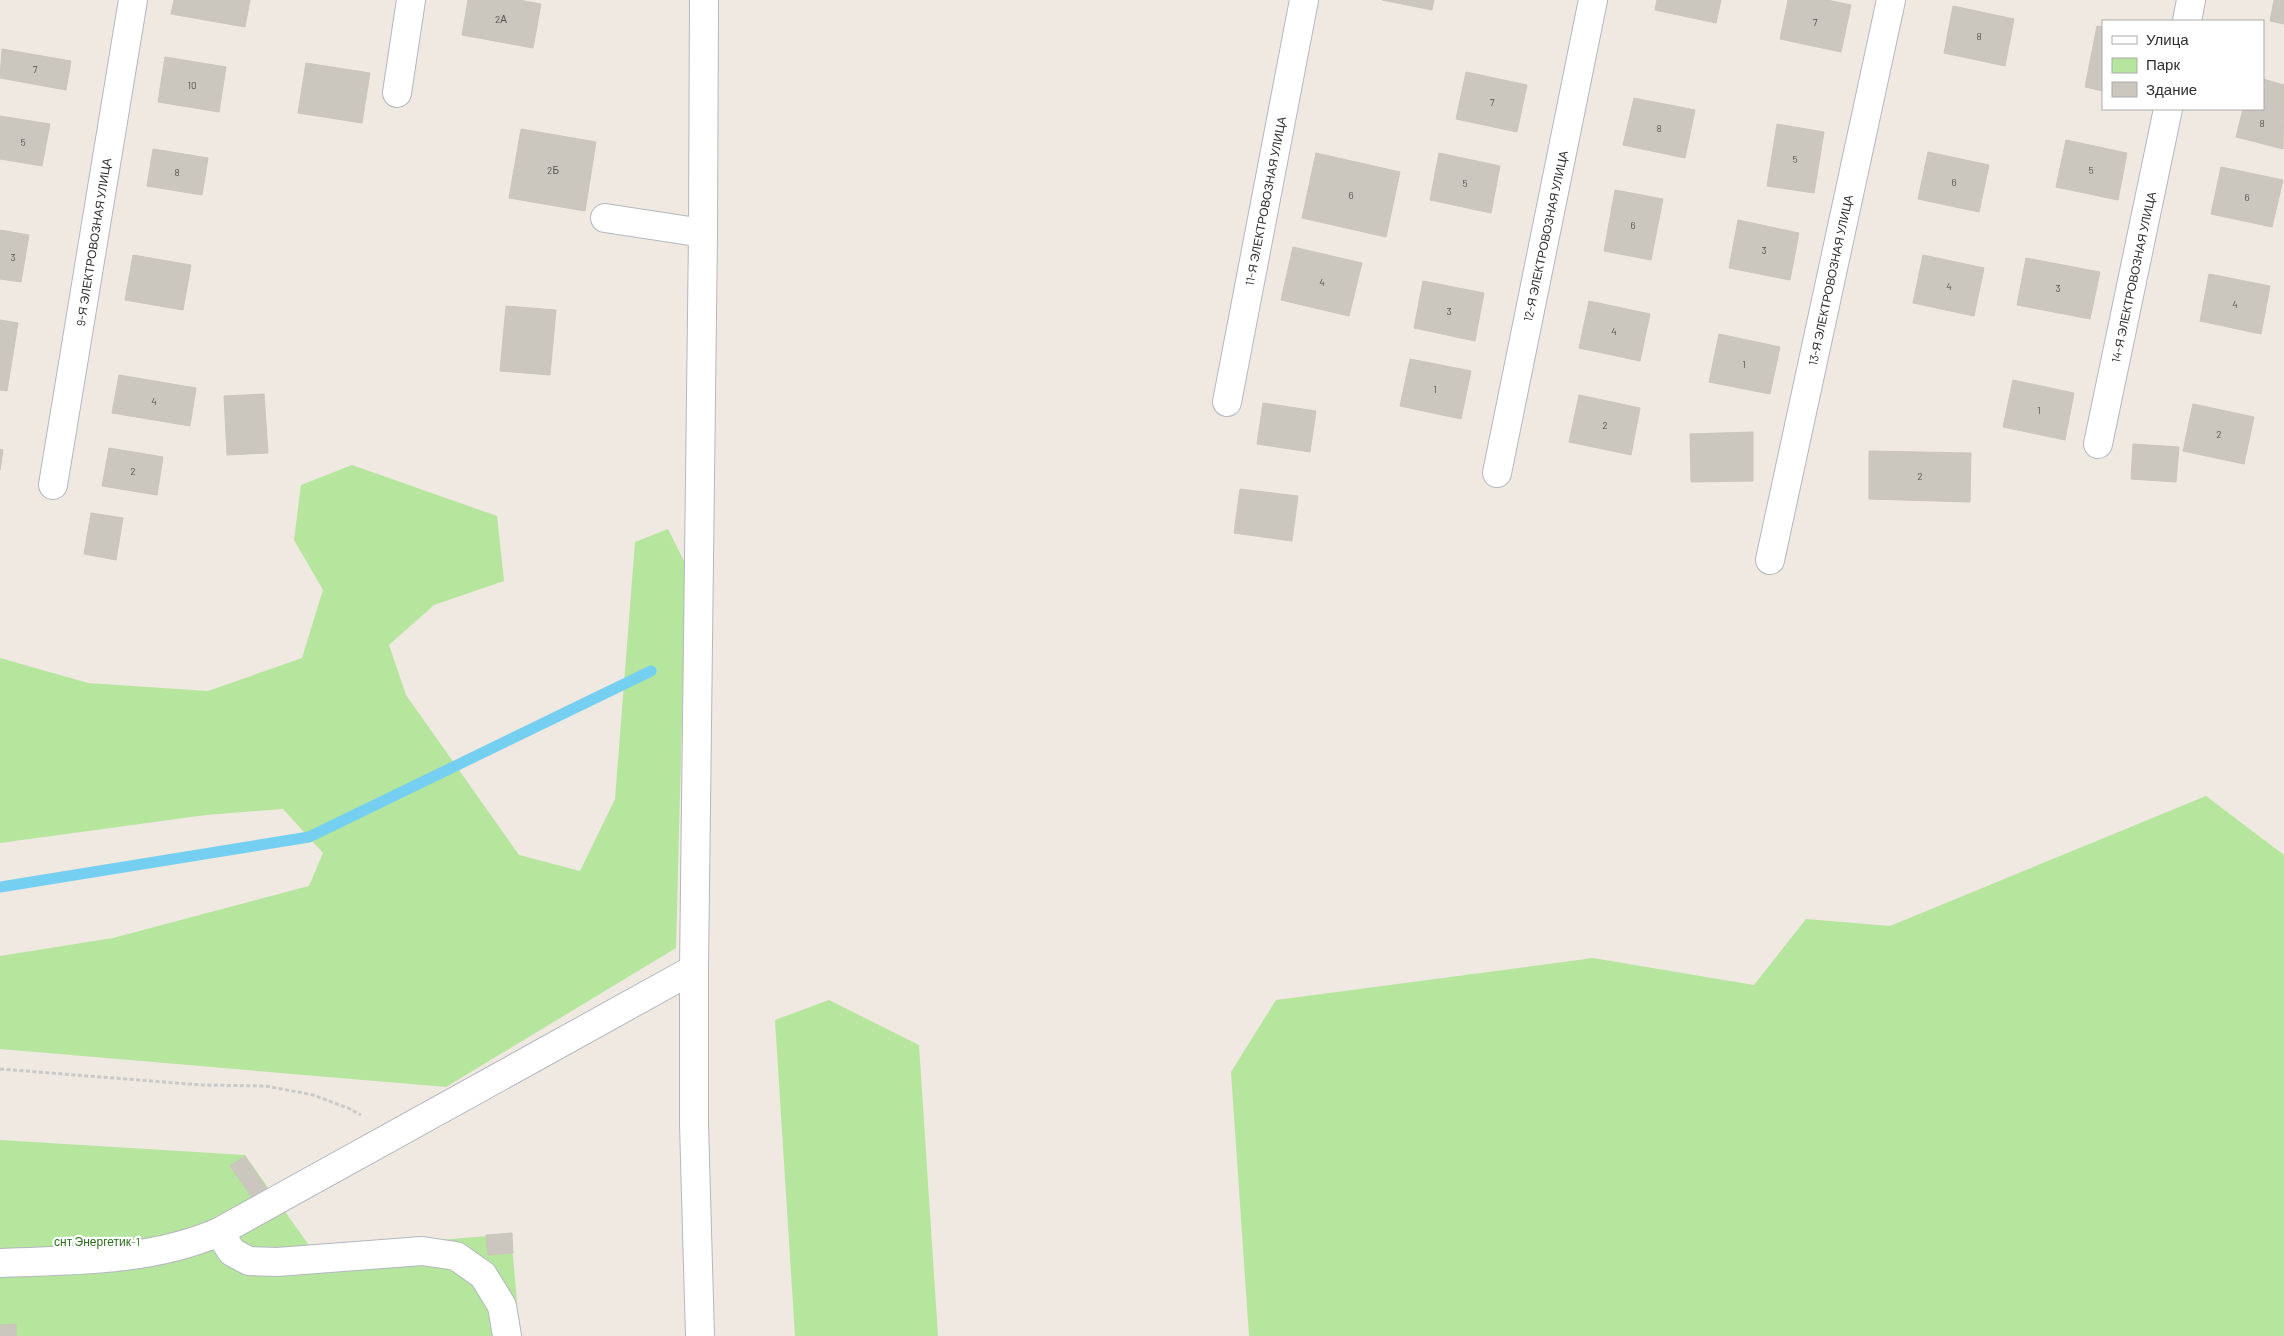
<svg xmlns="http://www.w3.org/2000/svg" width="2284" height="1336" font-family="Barlow,sans-serif">
	<style>
		.green { fill: #b6e59e }
		.lines { fill: none; stroke-linecap: round; stroke-linejoin: round }
		.stream { stroke: #75cff0; stroke-width: 11 }
		.building { fill: #cbc7bf; stroke: #cbc5ba }
		.minor-casing { stroke: #b4b7c1; stroke-width: 30 }
		.path { stroke: #c9c9c9; stroke-width: 3; stroke-dasharray: 4 2.5; stroke-linecap: butt }
		.minor { stroke: #fff; stroke-width: 28 }
		.labels { text-anchor: middle; dominant-baseline: central; stroke-width: 4.5; stroke-linejoin: round; paint-order: stroke }
		.number-label { font-size: 10px; fill: #555452 }
		.street-label { font-size: 12px; fill: #2e2e2e; stroke: #fff }
		.park-label { font-size: 12px; fill: #2c6e1b; stroke: #fff }
	</style>
	<rect width="100%" height="100%" fill="#efe9e1"/>
	<path class="green" d="M 352,465 L 497,516 L 504,581 L 434,605 L 389,645 L 406,695 L 519,855 L 580,871 L 615,799 L 635,542 L 668,529 L 686,565 L 676,948 L 446,1087 L 0,1049 L 0,956 L 113,938 L 309,886 L 323,853 L 283,809 L 206,815 L 0,843 L 0,658 L 88,683 L 208,691 L 302,658 L 323,590 L 294,540 L 301,485 Z
		M 2206,796 L 2284,855 L 2284,1336 L 1249,1336 L 1231,1072 L 1276,1000 L 1593,958 L 1754,985 L 1806,919 L 1890,926 Z
		M 829,1000 L 919,1045 L 938,1336 L 795,1336 L 775,1020 Z
		M 0,1140 L 245,1155 L 313,1251 L 511,1234 L 520,1336 L 0,1336 Z"/>
	<g class="lines">
		<path class="stream" d="M 0,887 L 309,837 L 651,671"/>
	</g>
	<path class="building" d="M 174,0 L 250,0 L 245,27 L 171,14 Z
		M 468,0 L 519,0 L 541,4 L 533,48 L 462,35 Z
		M 1382,0 L 1434,0 L 1432,10 Z
		M 1657,0 L 1721,0 L 1716,23 L 1655,10 Z
		M 1788,0 L 1827,0 L 1851,5 L 1841,52 L 1780,39 Z
		M 2274,0 L 2284,0 L 2284,24 L 2270,21 Z
		M 1953,6 L 2014,19 L 2005,66 L 1944,53 Z
		M 2097,26 L 2103,27 L 2103,91 L 2085,87 Z
		M 2,49 L 71,61 L 66,90 L 0,78 Z
		M 165,57 L 226,67 L 219,112 L 158,102 Z
		M 306,63 L 370,73 L 362,123 L 298,113 Z
		M 1466,72 L 1527,85 L 1517,132 L 1456,119 Z
		M 2263,79 L 2284,85 L 2283,149 L 2236,137 L 2243,109 L 2263,109 Z
		M 1634,98 L 1695,110 L 1685,158 L 1623,145 Z
		M 0,116 L 50,124 L 42,166 L 0,159 Z
		M 1777,124 L 1824,132 L 1814,193 L 1767,186 Z
		M 521,129 L 596,142 L 585,211 L 509,198 Z
		M 2066,140 L 2127,153 L 2118,200 L 2056,187 Z
		M 153,149 L 208,158 L 202,195 L 147,186 Z
		M 1928,152 L 1989,165 L 1979,212 L 1918,199 Z
		M 1316,153 L 1400,172 L 1386,237 L 1302,218 Z
		M 1439,153 L 1500,166 L 1491,213 L 1430,200 Z
		M 2221,167 L 2283,180 L 2272,227 L 2211,214 Z
		M 1615,190 L 1663,199 L 1651,260 L 1604,251 Z
		M 1738,220 L 1799,233 L 1790,280 L 1729,268 Z
		M 0,230 L 29,235 L 21,282 L 0,279 Z
		M 1293,247 L 1362,263 L 1349,316 L 1281,300 Z
		M 133,255 L 191,265 L 183,310 L 125,300 Z
		M 1923,255 L 1984,268 L 1974,316 L 1913,303 Z
		M 2026,258 L 2100,272 L 2090,319 L 2017,305 Z
		M 2209,274 L 2270,286 L 2261,334 L 2200,321 Z
		M 1423,281 L 1484,293 L 1475,341 L 1414,328 Z
		M 1589,301 L 1650,314 L 1640,361 L 1579,348 Z
		M 506,306 L 556,310 L 550,375 L 500,371 Z
		M 0,320 L 18,323 L 7,391 L 0,390 Z
		M 1719,334 L 1780,347 L 1770,394 L 1709,382 Z
		M 1410,359 L 1471,371 L 1461,419 L 1400,406 Z
		M 119,375 L 196,388 L 190,426 L 112,413 Z
		M 2013,380 L 2074,393 L 2065,440 L 2003,427 Z
		M 264,394 L 268,453 L 227,455 L 224,396 Z
		M 1579,395 L 1640,408 L 1631,455 L 1569,442 Z
		M 1263,403 L 1316,411 L 1310,452 L 1257,444 Z
		M 2193,404 L 2254,417 L 2244,464 L 2183,451 Z
		M 1753,432 L 1753,481 L 1691,482 L 1690,434 Z
		M 2133,444 L 2179,447 L 2176,482 L 2131,479 Z
		M 109,448 L 163,457 L 157,495 L 102,486 Z
		M 0,449 L 3,450 L 0,470 Z
		M 1869,451 L 1971,453 L 1970,502 L 1869,499 Z
		M 1240,489 L 1298,496 L 1292,541 L 1234,533 Z
		M 91,513 L 123,518 L 116,560 L 84,554 Z
		M 245,1156 L 267,1189 L 253,1199 L 230,1166 Z
		M 512,1233 L 513,1253 L 488,1255 L 486,1235 Z
		M 16,1324 L 16,1336 L 0,1336 L 0,1325 Z"/>
	<g class="lines">
		<g class="minor-casing">
			<path id="minor" d="M 2187,21 L 2191,0
				M 397,93 L 411,0
				M 605,218 L 703,233
				M 1227,402 L 1304,0
				M 2098,444 L 2168,109
				M 1497,473 L 1593,0
				M 53,485 L 133,0
				M 1770,560 L 1891,0
				M 219,1232 L 232,1252 L 249,1261 L 277,1262 L 422,1251 L 456,1256 L 483,1275 L 502,1306 L 507,1336
				M 0,1263 C 75,1260 149,1262 219,1232 L 694,969
				M 700,1336 L 694,1124 L 694,969 L 703,233 L 704,0"/>
		</g>
		<path class="path" d="M 0,1069 L 202,1085 L 266,1086 L 313,1095 L 348,1108 L 361,1115"/>
		<use href="#minor" class="minor"/>
	</g>
	<g class="labels">
		<g class="number-label">
			<text x="501" y="19">2А</text>
			<text x="1815" y="22">7</text>
			<text x="1979" y="36">8</text>
			<text x="35" y="69">7</text>
			<text x="192" y="85">10</text>
			<text x="1492" y="102">7</text>
			<text x="2262" y="123">8</text>
			<text x="1659" y="128">8</text>
			<text x="23" y="142">5</text>
			<text x="1795" y="159">5</text>
			<text x="553" y="170">2Б</text>
			<text x="2091" y="170">5</text>
			<text x="177" y="172">8</text>
			<text x="1954" y="182">6</text>
			<text x="1465" y="183">5</text>
			<text x="1351" y="195">6</text>
			<text x="2247" y="197">6</text>
			<text x="1633" y="225">6</text>
			<text x="1764" y="250">3</text>
			<text x="13" y="257">3</text>
			<text x="1322" y="282">4</text>
			<text x="1949" y="286">4</text>
			<text x="2058" y="288">3</text>
			<text x="2235" y="304">4</text>
			<text x="1449" y="311">3</text>
			<text x="1614" y="331">4</text>
			<text x="1744" y="364">1</text>
			<text x="1435" y="389">1</text>
			<text x="154" y="401">4</text>
			<text x="2039" y="410">1</text>
			<text x="1605" y="425">2</text>
			<text x="2219" y="434">2</text>
			<text x="133" y="471">2</text>
			<text x="1920" y="476">2</text>
		</g>
		<g class="street-label">
			<text transform="translate(1265 201) rotate(-79)">11-Я ЭЛЕКТРОВОЗНАЯ УЛИЦА</text>
			<text transform="translate(1545 236) rotate(-78)">12-Я ЭЛЕКТРОВОЗНАЯ УЛИЦА</text>
			<text transform="translate(93 242) rotate(-81)">9-Я ЭЛЕКТРОВОЗНАЯ УЛИЦА</text>
			<text transform="translate(2133 277) rotate(-78)">14-Я ЭЛЕКТРОВОЗНАЯ УЛИЦА</text>
			<text transform="translate(1830 280) rotate(-78)">13-Я ЭЛЕКТРОВОЗНАЯ УЛИЦА</text>
		</g>
		<g class="park-label">
			<text x="97" y="1241">снт Энергетик-1</text>
		</g>
	</g>
	<rect x="2102" y="20" width="162" height="90" fill="#ffffff" stroke="#ababab"/>
	<rect x="2112" y="36" width="25" height="8" fill="#ffffff" stroke="#ababab"/>
	<text x="2146" y="45" font-size="15" fill="#2e2e2e">Улица</text>
	<rect x="2112" y="58" width="25" height="15" fill="#b6e59e" stroke="#ababab"/>
	<text x="2146" y="70" font-size="15" fill="#2e2e2e">Парк</text>
	<rect x="2112" y="82" width="25" height="15" fill="#cbc7bf" stroke="#ababab"/>
	<text x="2146" y="95" font-size="15" fill="#2e2e2e">Здание</text>
</svg>
